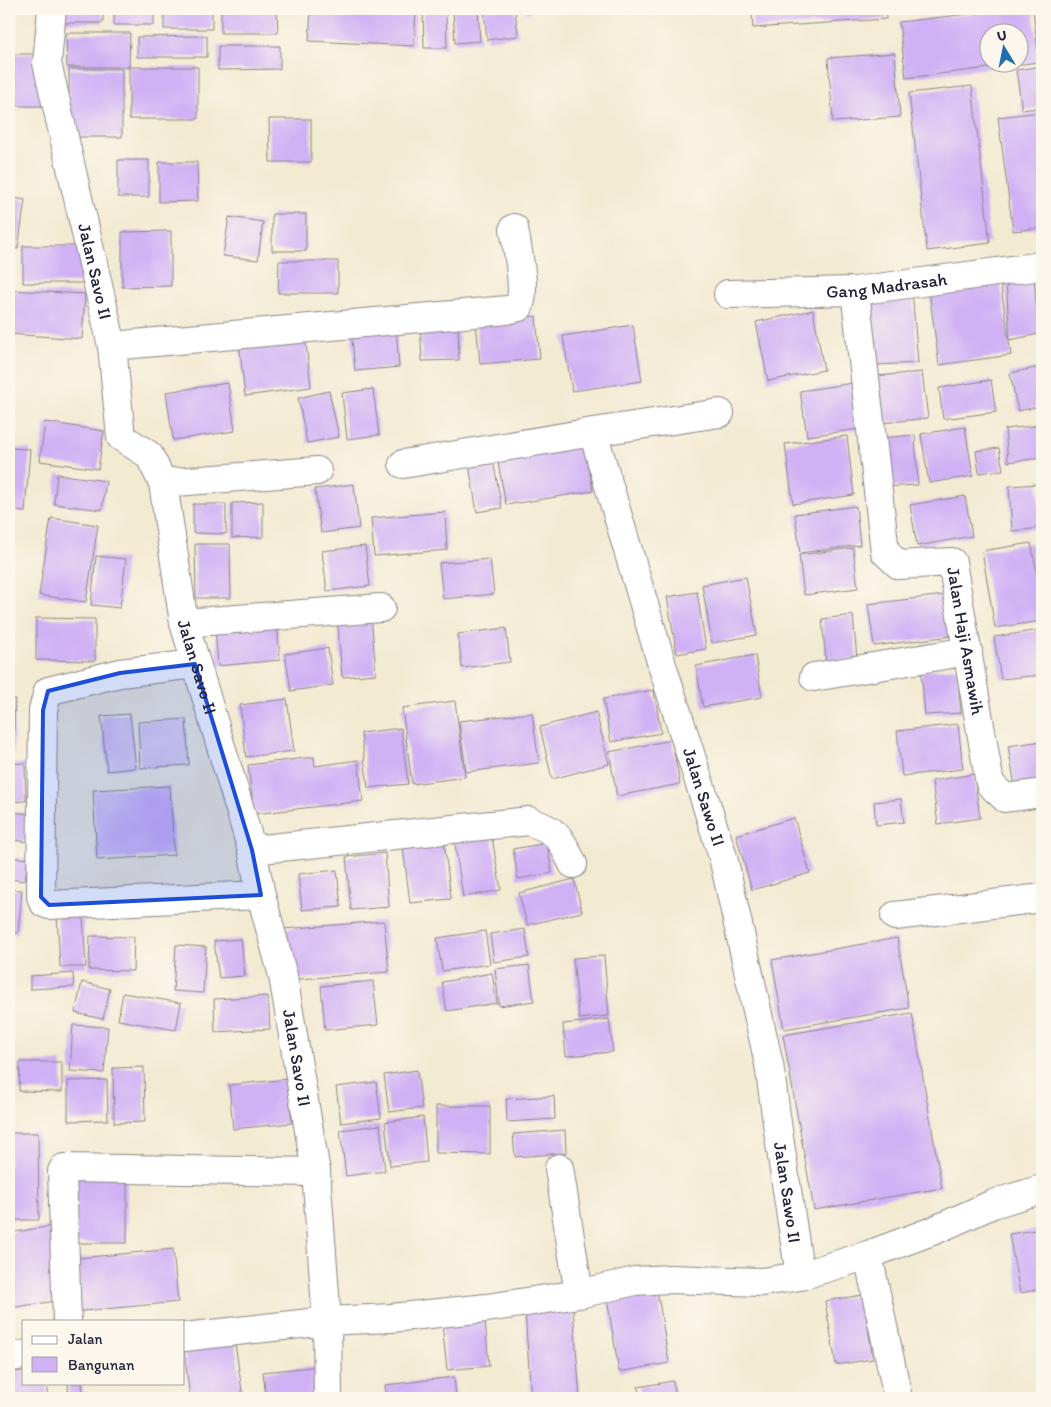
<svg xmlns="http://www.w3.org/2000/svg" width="1051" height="1407" font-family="Itim,sans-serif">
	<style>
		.building { fill: #d0b1f5; fill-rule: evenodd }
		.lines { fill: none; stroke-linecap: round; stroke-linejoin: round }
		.minor-casing { stroke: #8a8686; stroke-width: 30 }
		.minor { stroke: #fff; stroke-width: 28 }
		.marked { fill: #1d4ed8; fill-opacity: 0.2; stroke: #1d4ed8; stroke-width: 4; stroke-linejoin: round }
		.labels { text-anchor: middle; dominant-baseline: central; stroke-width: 4; stroke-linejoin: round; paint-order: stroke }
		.street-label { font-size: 18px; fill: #22223b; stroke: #fbf7ec }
	</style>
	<rect width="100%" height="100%" fill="#fbf7ec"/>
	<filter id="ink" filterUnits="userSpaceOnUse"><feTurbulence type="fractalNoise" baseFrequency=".02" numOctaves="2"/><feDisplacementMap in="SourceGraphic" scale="10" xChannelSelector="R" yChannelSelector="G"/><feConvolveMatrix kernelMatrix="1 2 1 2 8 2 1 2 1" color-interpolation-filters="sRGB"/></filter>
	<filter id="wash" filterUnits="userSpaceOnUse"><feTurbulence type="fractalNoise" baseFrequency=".0096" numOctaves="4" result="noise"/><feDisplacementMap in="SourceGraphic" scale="20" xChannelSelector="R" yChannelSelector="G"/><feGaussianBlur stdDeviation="1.12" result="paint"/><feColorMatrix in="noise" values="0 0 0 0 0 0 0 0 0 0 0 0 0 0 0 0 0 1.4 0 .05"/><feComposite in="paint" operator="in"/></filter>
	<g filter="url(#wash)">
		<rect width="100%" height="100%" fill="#f3ead2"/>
		<g id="blocks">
			<path class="building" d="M 65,9 L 103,9 L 103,23 L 65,23 Z
				M 114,9 L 154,9 L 154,25 L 114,25 Z
				M 164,9 L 212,9 L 212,29 L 164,29 Z
				M 221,9 L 277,9 L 278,33 L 221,33 Z
				M 311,9 L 416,9 L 414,46 L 309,41 Z
				M 423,9 L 446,9 L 447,48 L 424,48 Z
				M 453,9 L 478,9 L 480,41 L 455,43 Z
				M 484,9 L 515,9 L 518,36 L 487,40 Z
				M 525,9 L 542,9 L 527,13 Z
				M 752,9 L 885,9 L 886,19 L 753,28 Z
				M 1011,9 L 1033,9 L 1039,62 L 906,78 L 899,22 ZM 988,32 L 1018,32 L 1018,62 L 988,62 Z
				M 66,33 L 130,33 L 129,67 L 198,67 L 198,119 L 129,119 L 129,67 L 67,67 Z
				M 207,36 L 207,57 L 137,57 L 137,37 Z
				M 218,46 L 280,46 L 280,69 L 218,70 Z
				M 895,53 L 900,117 L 833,122 L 828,58 Z
				M 9,54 L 42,54 L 42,106 L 9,106 Z
				M 1042,66 L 1042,107 L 1022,110 L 1016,70 Z
				M 69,69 L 122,69 L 122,137 L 69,137 Z
				M 972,86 L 990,243 L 927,251 L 909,93 Z
				M 1042,112 L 1042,228 L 1013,231 L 998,117 Z
				M 269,119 L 311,119 L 311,162 L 270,162 Z
				M 118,160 L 149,160 L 149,197 L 118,197 Z
				M 159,162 L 197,162 L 198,201 L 159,202 Z
				M 9,197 L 25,200 L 18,249 L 9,248 Z
				M 272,214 L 306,214 L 306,251 L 272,251 Z
				M 229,217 L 263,222 L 258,260 L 223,256 Z
				M 171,231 L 171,286 L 122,287 L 122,232 Z
				M 23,246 L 86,246 L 86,283 L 23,283 Z
				M 279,261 L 338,261 L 338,293 L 278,293 Z
				M 999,273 L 1011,355 L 939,365 L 928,283 Z
				M 1034,278 L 1039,334 L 1010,340 L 1006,281 Z
				M 9,290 L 85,294 L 82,339 L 9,334 Z
				M 912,290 L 918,363 L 876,365 L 868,295 Z
				M 813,310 L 824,370 L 768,381 L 756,322 Z
				M 536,316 L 540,359 L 480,364 L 476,322 Z
				M 458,319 L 459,360 L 422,361 L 420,321 Z
				M 396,325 L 399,367 L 355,371 L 351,329 Z
				M 633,325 L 642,381 L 572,391 L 563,336 Z
				M 305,335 L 311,387 L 245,396 L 239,343 Z
				M 1040,367 L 1042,377 L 1042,406 L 1018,411 L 1010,373 Z
				M 922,372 L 928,418 L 882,423 L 877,376 Z
				M 991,380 L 996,412 L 943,419 L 939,388 Z
				M 228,383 L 235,431 L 173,440 L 166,392 Z
				M 853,383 L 860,429 L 807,436 L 800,391 Z
				M 373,389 L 379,435 L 347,439 L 342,393 Z
				M 329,391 L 339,437 L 307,443 L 298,398 Z
				M 45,422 L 104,431 L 98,469 L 40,461 Z
				M 1042,425 L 1042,458 L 1008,462 L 1005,429 Z
				M 965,427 L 973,476 L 929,483 L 921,434 Z
				M 915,435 L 918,485 L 883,487 L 880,438 Z
				M 847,436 L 854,495 L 793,504 L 785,444 Z
				M 585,442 L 593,491 L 506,505 L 497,457 Z
				M 9,448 L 30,449 L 25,512 L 9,511 Z
				M 999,448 L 1003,470 L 979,473 L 976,451 Z
				M 492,454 L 502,508 L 477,512 L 468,459 Z
				M 57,474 L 106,481 L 102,510 L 54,504 Z
				M 354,484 L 359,528 L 321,533 L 315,489 Z
				M 1038,484 L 1041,528 L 1012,531 L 1009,486 Z
				M 965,496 L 972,536 L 917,546 L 910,505 Z
				M 263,502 L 263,537 L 232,538 L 232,503 Z
				M 193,504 L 226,504 L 226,534 L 193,533 Z
				M 856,506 L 860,545 L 800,553 L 795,514 Z
				M 445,512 L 447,550 L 374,556 L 371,518 Z
				M 51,518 L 98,525 L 86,602 L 39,595 Z
				M 1031,543 L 1042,598 L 1042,621 L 995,628 L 982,551 Z
				M 195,544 L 230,544 L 231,598 L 196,598 Z
				M 365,546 L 370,586 L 327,591 L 322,551 Z
				M 853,548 L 858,588 L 804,595 L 799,555 Z
				M 96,556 L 126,559 L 120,608 L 91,605 Z
				M 490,559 L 494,594 L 443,599 L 439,563 Z
				M 746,577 L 757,635 L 712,643 L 702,585 Z
				M 697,592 L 706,649 L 677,654 L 667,597 Z
				M 953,594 L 959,635 L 874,646 L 868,604 Z
				M 371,614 L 376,674 L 342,677 L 337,617 Z
				M 853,615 L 857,659 L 826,662 L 822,619 Z
				M 36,618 L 95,619 L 95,661 L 36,660 Z
				M 277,619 L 280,660 L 218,666 L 215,625 Z
				M 506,628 L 510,662 L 462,668 L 458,634 Z
				M 1040,630 L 1042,644 L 1042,675 L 1001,679 L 994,637 Z
				M 328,648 L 333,685 L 291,691 L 285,654 Z
				M 755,655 L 762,697 L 703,707 L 696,666 Z
				M 957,668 L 961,713 L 925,715 L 921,671 Z
				M 654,690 L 661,733 L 611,742 L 603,699 Z
				M 9,699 L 15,699 L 13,753 L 9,753 Z
				M 287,699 L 294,751 L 246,757 L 240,705 Z
				M 455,701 L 465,777 L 412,784 L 402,708 Z
				M 596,712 L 609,764 L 552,779 L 540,727 Z
				M 532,713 L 539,763 L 466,772 L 459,721 Z
				M 130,714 L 136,768 L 107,771 L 101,716 Z
				M 186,719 L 189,765 L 140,768 L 138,722 Z
				M 958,724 L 963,769 L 902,776 L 897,731 Z
				M 401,728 L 408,784 L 368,788 L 361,733 Z
				M 672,740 L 680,784 L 617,796 L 609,752 Z
				M 1042,741 L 1042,787 L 1016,792 L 1008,746 Z
				M 314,757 L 315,766 L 358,760 L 363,801 L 254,814 L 248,765 Z
				M 25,763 L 26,801 L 9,802 L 9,764 Z
				M 974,774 L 980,818 L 938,824 L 932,781 Z
				M 170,786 L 174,855 L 97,860 L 93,790 Z
				M 901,799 L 904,822 L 876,825 L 874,802 Z
				M 9,812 L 35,814 L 32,842 L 9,840 Z
				M 794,818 L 810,873 L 752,890 L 736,835 Z
				M 491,832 L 501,890 L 463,897 L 454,838 Z
				M 443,833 L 451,899 L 410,903 L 402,839 Z
				M 547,843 L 552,873 L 518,879 L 513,849 Z
				M 385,853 L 389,907 L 351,910 L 346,857 Z
				M 9,857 L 28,859 L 25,881 L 9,879 Z
				M 337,870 L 341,907 L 302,910 L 298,874 Z
				M 574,879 L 582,912 L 527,925 L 519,893 Z
				M 9,889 L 22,890 L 18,933 L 9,932 Z
				M 83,915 L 86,967 L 60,967 L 57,916 Z
				M 384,921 L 389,972 L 287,980 L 283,929 Z
				M 525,929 L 529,957 L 494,962 L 490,934 Z
				M 485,931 L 490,964 L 442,971 L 437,938 Z
				M 90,936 L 134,937 L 133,971 L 89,970 Z
				M 897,938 L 909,1008 L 784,1029 L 772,960 Z
				M 241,939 L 245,976 L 219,978 L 214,941 Z
				M 176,945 L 206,947 L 203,993 L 173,991 Z
				M 604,956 L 609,1016 L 579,1019 L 573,958 Z
				M 529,965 L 534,1001 L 499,1006 L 495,969 Z
				M 73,973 L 74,987 L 30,989 L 30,976 Z
				M 492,973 L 497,1003 L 447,1011 L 442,982 Z
				M 373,981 L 378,1025 L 325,1030 L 321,986 Z
				M 82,982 L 110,989 L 103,1019 L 75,1013 Z
				M 123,993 L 181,1003 L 176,1030 L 118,1020 Z
				M 268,996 L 270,1029 L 215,1032 L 214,999 Z
				M 912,1013 L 942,1188 L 814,1210 L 783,1035 Z
				M 609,1019 L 613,1052 L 566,1056 L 563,1024 Z
				M 73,1025 L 108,1027 L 104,1073 L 70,1071 Z
				M 20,1062 L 62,1062 L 62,1092 L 19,1091 Z
				M 144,1067 L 145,1122 L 114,1123 L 113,1068 Z
				M 417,1070 L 422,1108 L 389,1112 L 384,1075 Z
				M 288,1079 L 292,1123 L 233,1129 L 229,1085 Z
				M 107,1080 L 108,1120 L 68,1121 L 68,1081 Z
				M 376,1082 L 381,1118 L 341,1123 L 336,1087 Z
				M 554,1096 L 555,1119 L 507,1122 L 506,1099 Z
				M 436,1106 L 490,1106 L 490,1154 L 436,1153 Z
				M 423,1117 L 427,1162 L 390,1166 L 385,1122 Z
				M 380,1125 L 385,1171 L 346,1176 L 340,1130 Z
				M 565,1130 L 566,1153 L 515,1157 L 513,1134 Z
				M 9,1133 L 38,1133 L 39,1220 L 9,1220 Z
				M 74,1169 L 127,1169 L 127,1243 L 74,1243 Z
				M 52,1226 L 63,1300 L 9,1308 L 9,1233 Z
				M 1042,1229 L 1042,1289 L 1020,1293 L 1009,1234 Z
				M 173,1249 L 178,1302 L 73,1312 L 69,1259 Z
				M 657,1289 L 669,1363 L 619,1372 L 607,1298 Z
				M 863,1295 L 873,1359 L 836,1365 L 825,1301 Z
				M 573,1308 L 580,1398 L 531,1398 L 525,1312 Z
				M 484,1310 L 489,1366 L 447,1370 L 441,1314 Z
				M 235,1343 L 243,1398 L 190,1398 L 184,1350 Z
				M 321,1366 L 324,1398 L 266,1398 L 263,1372 Z
				M 24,1371 L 24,1383 L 46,1383 L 48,1398 L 9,1398 L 9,1373 Z
				M 454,1377 L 456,1398 L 387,1398 L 385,1385 Z
				M 673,1381 L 676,1398 L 640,1398 L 638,1387 Z
				M 68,1383 L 82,1383 L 84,1398 L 69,1398 Z"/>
		</g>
	</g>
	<g filter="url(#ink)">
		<use href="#blocks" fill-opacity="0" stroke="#8a8686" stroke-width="1"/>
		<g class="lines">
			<g class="minor-casing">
				<g id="minor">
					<path id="s1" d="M 52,9 L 47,63 L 112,346 L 121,437 L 149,455 L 163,483 L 184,623 L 252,850 L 261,895 L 283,976 L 316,1172 L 327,1321 L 184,1337"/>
					<path id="s2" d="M 855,291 L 885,552 L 899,565 L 952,562 L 990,784 L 1005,798 L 1042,793"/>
					<path id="s3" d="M 728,294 L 855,291 L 1042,266"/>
					<path d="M 112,346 L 507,310 L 519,307 C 527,289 517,249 514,228"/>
					<path d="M 593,432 L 720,413"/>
					<path id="s4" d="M 403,464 L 593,432 L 662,665 L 723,857 L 769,1064 L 779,1137 L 800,1276"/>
					<path d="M 163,483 L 317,471"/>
					<path d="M 184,623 L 381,608"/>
					<path d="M 195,664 L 120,673 L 48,691 L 43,710 L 41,897 L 44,903 L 49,905 L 261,895"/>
					<path d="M 814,677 L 968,651"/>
					<path d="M 252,850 L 529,821 C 559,832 559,836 573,864"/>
					<path d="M 895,916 L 1042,898"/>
					<path d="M 559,1168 L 579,1294"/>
					<path d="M 868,1255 L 898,1398"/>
					<path d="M 67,1321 L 62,1171 L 64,1168 L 316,1172"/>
					<path d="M 9,1357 L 24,1355"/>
					<path d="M 328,1398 L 327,1321 L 391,1318 L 487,1308 L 579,1294 L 635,1281 L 669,1279 L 762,1282 L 800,1276 L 868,1255 L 935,1230 L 993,1204 L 1042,1189"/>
				</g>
			</g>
			<use href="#minor" class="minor"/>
		</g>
	</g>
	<path class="marked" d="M 195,664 L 252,850 L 261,895 L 49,905 L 41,897 L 43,710 L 48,691 L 120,673 Z"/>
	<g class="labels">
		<g class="street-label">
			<text stroke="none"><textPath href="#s1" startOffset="268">Jalan Savo II</textPath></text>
			<text stroke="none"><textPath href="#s3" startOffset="159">Gang Madrasah</textPath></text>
			<text stroke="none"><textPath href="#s2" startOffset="415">Jalan Haji Asmawih</textPath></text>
			<text stroke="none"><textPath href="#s1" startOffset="688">Jalan Savo II</textPath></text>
			<text stroke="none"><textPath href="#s4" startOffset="574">Jalan Sawo II</textPath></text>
			<text stroke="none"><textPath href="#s1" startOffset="1092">Jalan Savo II</textPath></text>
			<text stroke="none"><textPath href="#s4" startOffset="979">Jalan Sawo II</textPath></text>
		</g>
	</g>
	<rect width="1051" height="1407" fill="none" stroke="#fbf7ec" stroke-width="30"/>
	<rect x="22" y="1320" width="162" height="65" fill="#fbf7ec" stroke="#a4a2a5"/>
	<rect x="32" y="1336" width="25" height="8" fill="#ffffff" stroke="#a4a2a5"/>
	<text x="68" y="1344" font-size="15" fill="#22223b">Jalan</text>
	<rect x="32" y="1357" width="25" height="15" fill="#d0b1f5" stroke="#a4a2a5"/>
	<text x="68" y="1370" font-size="15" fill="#22223b">Bangunan</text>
	<g transform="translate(1004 48) rotate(350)"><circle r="24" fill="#fbf7ec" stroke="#a4a2a5"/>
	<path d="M0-4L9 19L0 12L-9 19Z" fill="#1f6fb2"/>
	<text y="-8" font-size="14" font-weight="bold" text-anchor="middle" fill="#22223b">U</text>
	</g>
</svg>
